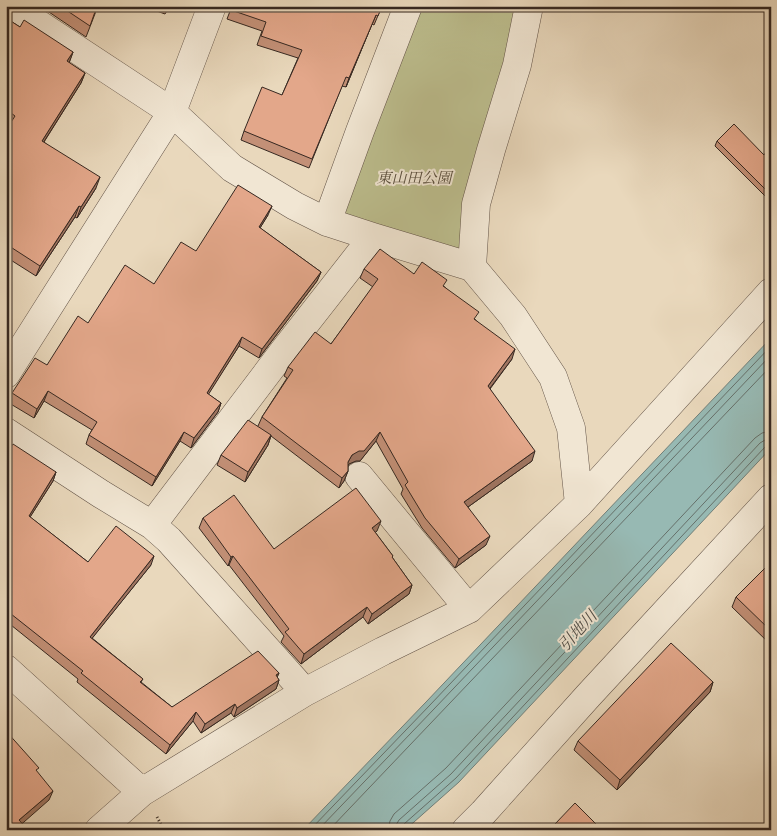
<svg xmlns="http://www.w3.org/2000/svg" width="777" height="836" font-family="'Sorts Mill Goudy','Noto Serif JP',serif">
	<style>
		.green { fill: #bcbd8d; stroke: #797257 }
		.water { fill: #97b9b3; stroke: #707f79 }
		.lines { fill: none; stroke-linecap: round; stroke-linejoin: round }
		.shore { stroke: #66706a; stroke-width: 1 }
		.minor-casing { stroke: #635448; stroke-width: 29 }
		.path { stroke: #362821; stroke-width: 3; stroke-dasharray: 1 2.5; stroke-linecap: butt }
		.minor { stroke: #f1e6d3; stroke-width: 28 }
		.wall { fill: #c39077; stroke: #362821 }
		.shaded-wall { fill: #9f7561; stroke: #362821 }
		.building { fill: #e3a78a; stroke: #362821 }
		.labels { text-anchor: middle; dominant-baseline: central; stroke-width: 4; stroke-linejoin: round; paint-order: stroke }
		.park-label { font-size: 15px; font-style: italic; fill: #584d3c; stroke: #f1e6d3 }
		.water-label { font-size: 16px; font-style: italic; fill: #4e4c46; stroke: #f1e6d3 }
	</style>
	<rect width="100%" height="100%" fill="#e9d8bc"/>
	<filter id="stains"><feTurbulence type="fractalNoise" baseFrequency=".004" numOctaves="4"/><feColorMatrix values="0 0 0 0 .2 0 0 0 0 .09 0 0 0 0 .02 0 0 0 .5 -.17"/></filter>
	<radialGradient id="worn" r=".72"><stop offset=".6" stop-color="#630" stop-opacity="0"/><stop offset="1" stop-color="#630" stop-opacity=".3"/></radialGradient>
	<path class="green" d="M 409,6 L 529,6 L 472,267 L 327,222 Z"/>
	<path class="water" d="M 771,338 L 771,448 L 459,782 L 405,830 L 303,830 L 426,702 Z"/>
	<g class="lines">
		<path class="shore" d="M 310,830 L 430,705 L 771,346
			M 318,830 L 434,709 L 771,355
			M 329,830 L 771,366
			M 388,830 L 390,821 L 394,814 L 446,768 L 755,438 L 762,433 L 771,431
			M 396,830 L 396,825 L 399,820 L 451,774 L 760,443 L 765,440 L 771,439
			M 402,830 L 404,824 L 456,778 L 765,447 L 771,445"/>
		<g class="minor-casing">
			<path id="minor" d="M 11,6 L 172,112 L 232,168 L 295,206 L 327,222 L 373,237 L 472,267 L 513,316 L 553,377 L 571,428 L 579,504
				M 327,222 L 360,131 L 408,6
				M 472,267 L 476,204 L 491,150 L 517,65 L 529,6
				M 6,374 L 172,112 L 212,6
				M 6,432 L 101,494 L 152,525 L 169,540 L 305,692
				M 359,476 L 469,609
				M 152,525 L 283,352 L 373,237
				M 6,669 L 142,792
				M 99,830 L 142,792 L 305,692 L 383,651 L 469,609 L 579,504 L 771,292
				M 466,830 L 483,813 L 588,696 L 771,498"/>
		</g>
		<path class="path" d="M 157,817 L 164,830"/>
		<use href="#minor" class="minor"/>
	</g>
	<path class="wall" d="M 40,6 L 98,6 L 86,37 Z
		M 143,6 L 170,6 L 165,14 Z
		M 232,6 L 382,6 L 374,25 L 372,24 L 346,87 L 342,86 L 309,168 L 241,140 L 244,131 L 282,95 L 298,58 L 257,45 L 262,31 L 227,19 Z
		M 6,18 L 20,27 L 73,52 L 69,63 L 85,73 L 81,83 L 44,142 L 96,188 L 77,218 L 75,217 L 36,276 L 6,257 L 6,130 L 9,125 L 6,123 Z
		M 717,141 L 771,157 L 771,202 L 715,146 Z
		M 268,215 L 260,228 L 321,272 L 317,281 L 259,358 L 239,346 L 208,394 L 221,403 L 218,412 L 191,448 L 180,441 L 152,486 L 86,444 L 89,435 L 92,430 L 44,401 L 34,418 L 9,403 L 12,393 L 47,365 L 88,323 L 154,284 L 196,251 Z
		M 364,269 L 414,274 L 445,287 L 512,359 L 490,389 L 532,461 L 468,507 L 486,545 L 455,568 L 422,528 L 401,494 L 403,489 L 376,441 L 360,461 L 356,461 L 349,464 L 348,466 L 348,471 L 344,481 L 339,488 L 271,436 L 268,445 L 245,482 L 217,465 L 221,455 L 258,426 L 262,417 L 287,378 L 284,376 L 288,367 L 331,344 L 373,287 L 360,278 Z
		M 6,454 L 56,472 L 53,481 L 30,517 L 88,562 L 151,565 L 92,638 L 143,679 L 141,682 L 172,707 L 279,673 L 277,677 L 279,680 L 276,689 L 234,717 L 231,713 L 201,733 L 193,721 L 166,754 L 77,682 L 78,679 L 6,621 Z
		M 203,518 L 274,549 L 377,531 L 375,532 L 393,556 L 392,557 L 412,585 L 409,594 L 368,624 L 363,617 L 301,664 L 281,642 L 284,636 L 229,565 L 228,566 L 199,528 Z
		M 771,562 L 771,645 L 732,607 L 736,597 Z
		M 713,682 L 710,692 L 617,790 L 574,750 L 578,741 Z
		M 555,824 L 597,825 L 595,830 L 553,830 L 553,829 Z"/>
	<path class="shaded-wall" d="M 376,15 L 372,24 L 346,87 L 349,78 Z
		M 73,52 L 69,63 L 67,61 Z
		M 85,73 L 81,83 L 38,151 L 42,141 Z
		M 100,177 L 96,188 L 77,218 L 81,207 Z
		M 79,206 L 75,217 L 36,276 L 40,266 Z
		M 272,206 L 268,215 L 255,236 L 259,227 Z
		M 321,272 L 317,281 L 259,358 L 262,349 Z
		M 242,337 L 239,346 L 203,403 L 207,393 Z
		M 515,349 L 512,359 L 484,396 L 488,386 Z
		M 48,391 L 44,401 L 34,418 L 37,409 Z
		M 221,403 L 218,412 L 191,448 L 194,438 Z
		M 184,432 L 180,441 L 152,486 L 156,477 Z
		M 380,432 L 376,441 L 360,461 L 356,461 L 349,464 L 344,471 L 348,462 L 352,455 Z
		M 271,435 L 268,445 L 245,482 L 248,472 Z
		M 535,451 L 532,461 L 461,512 L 464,502 Z
		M 348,471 L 344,481 L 339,488 L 342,478 Z
		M 56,472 L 53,481 L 25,525 L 29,516 Z
		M 381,521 L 377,531 L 368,538 L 372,528 Z
		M 490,536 L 486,545 L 455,568 L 459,559 Z
		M 154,556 L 151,565 L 86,646 L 90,637 Z
		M 233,556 L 229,565 L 228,566 L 231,557 Z
		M 412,585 L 409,594 L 368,624 L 372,614 Z
		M 367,607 L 363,617 L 301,664 L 304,654 Z
		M 279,673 L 275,682 L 279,680 L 276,689 L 234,717 L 237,708 Z
		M 713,682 L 710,692 L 617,790 L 620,780 Z
		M 235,704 L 231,713 L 201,733 L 205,724 Z
		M 196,712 L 193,721 L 166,754 L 170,745 Z
		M 53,791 L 49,800 L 16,829 L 19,820 Z"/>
	<path class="building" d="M 60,6 L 97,6 L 90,26 Z
		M 232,6 L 382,6 L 378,16 L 376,15 L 349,78 L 346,77 L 312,159 L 244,131 L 262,87 L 282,95 L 302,50 L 261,36 L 266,22 L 231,10 Z
		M 6,18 L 20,27 L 24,20 L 73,52 L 67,61 L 85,73 L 42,141 L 100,177 L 81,207 L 79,206 L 40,266 L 6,244 L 6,130 L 15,116 L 7,110 L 10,105 L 6,102 Z
		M 734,124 L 764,155 L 766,152 L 771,157 L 771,195 L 717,141 Z
		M 238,185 L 272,206 L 259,227 L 321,272 L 262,349 L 242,337 L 207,393 L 221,403 L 194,438 L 184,432 L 156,477 L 89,435 L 97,422 L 48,391 L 37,409 L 12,393 L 35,358 L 47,365 L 78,316 L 88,323 L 125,265 L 154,284 L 181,242 L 196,251 Z
		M 380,249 L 414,274 L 422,262 L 447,280 L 443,286 L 479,312 L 474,319 L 515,349 L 488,386 L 535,451 L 464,502 L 490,536 L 459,559 L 425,518 L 405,485 L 408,482 L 380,432 L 364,451 L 359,451 L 352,455 L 348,462 L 348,471 L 342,478 L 262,417 L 293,370 L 288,367 L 315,332 L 331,344 L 378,279 L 364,269 Z
		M 248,420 L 271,435 L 248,472 L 221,455 Z
		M 13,444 L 56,472 L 29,516 L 88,562 L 116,526 L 154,556 L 90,637 L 143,679 L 140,682 L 172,707 L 258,651 L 279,673 L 276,675 L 279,680 L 237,708 L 235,704 L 205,724 L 196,712 L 170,745 L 81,673 L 83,671 L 6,610 L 6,454 Z
		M 356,488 L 381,521 L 372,528 L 393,556 L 392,557 L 412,585 L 372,614 L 367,607 L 304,654 L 285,632 L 289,629 L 233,556 L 231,557 L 203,518 L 234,495 L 274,549 Z
		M 771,562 L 771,631 L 736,597 Z
		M 671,643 L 713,682 L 620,780 L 578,741 Z
		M 6,731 L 39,768 L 36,770 L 53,791 L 19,820 L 28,830 L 6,830 Z
		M 575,803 L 597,825 L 593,830 L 560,830 L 555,824 Z"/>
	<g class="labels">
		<g class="park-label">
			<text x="414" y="179">東山田公園</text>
		</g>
		<g class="water-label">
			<text transform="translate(579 632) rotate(-48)">引地川</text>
		</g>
	</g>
	<rect width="777" height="836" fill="none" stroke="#e9d8bc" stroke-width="25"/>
	<rect x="8" y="8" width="762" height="821" fill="none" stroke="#362821" stroke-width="2.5"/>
	<rect x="12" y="12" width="752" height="811" fill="none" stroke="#362821"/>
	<rect width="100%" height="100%" filter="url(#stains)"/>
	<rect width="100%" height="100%" fill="url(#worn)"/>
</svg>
